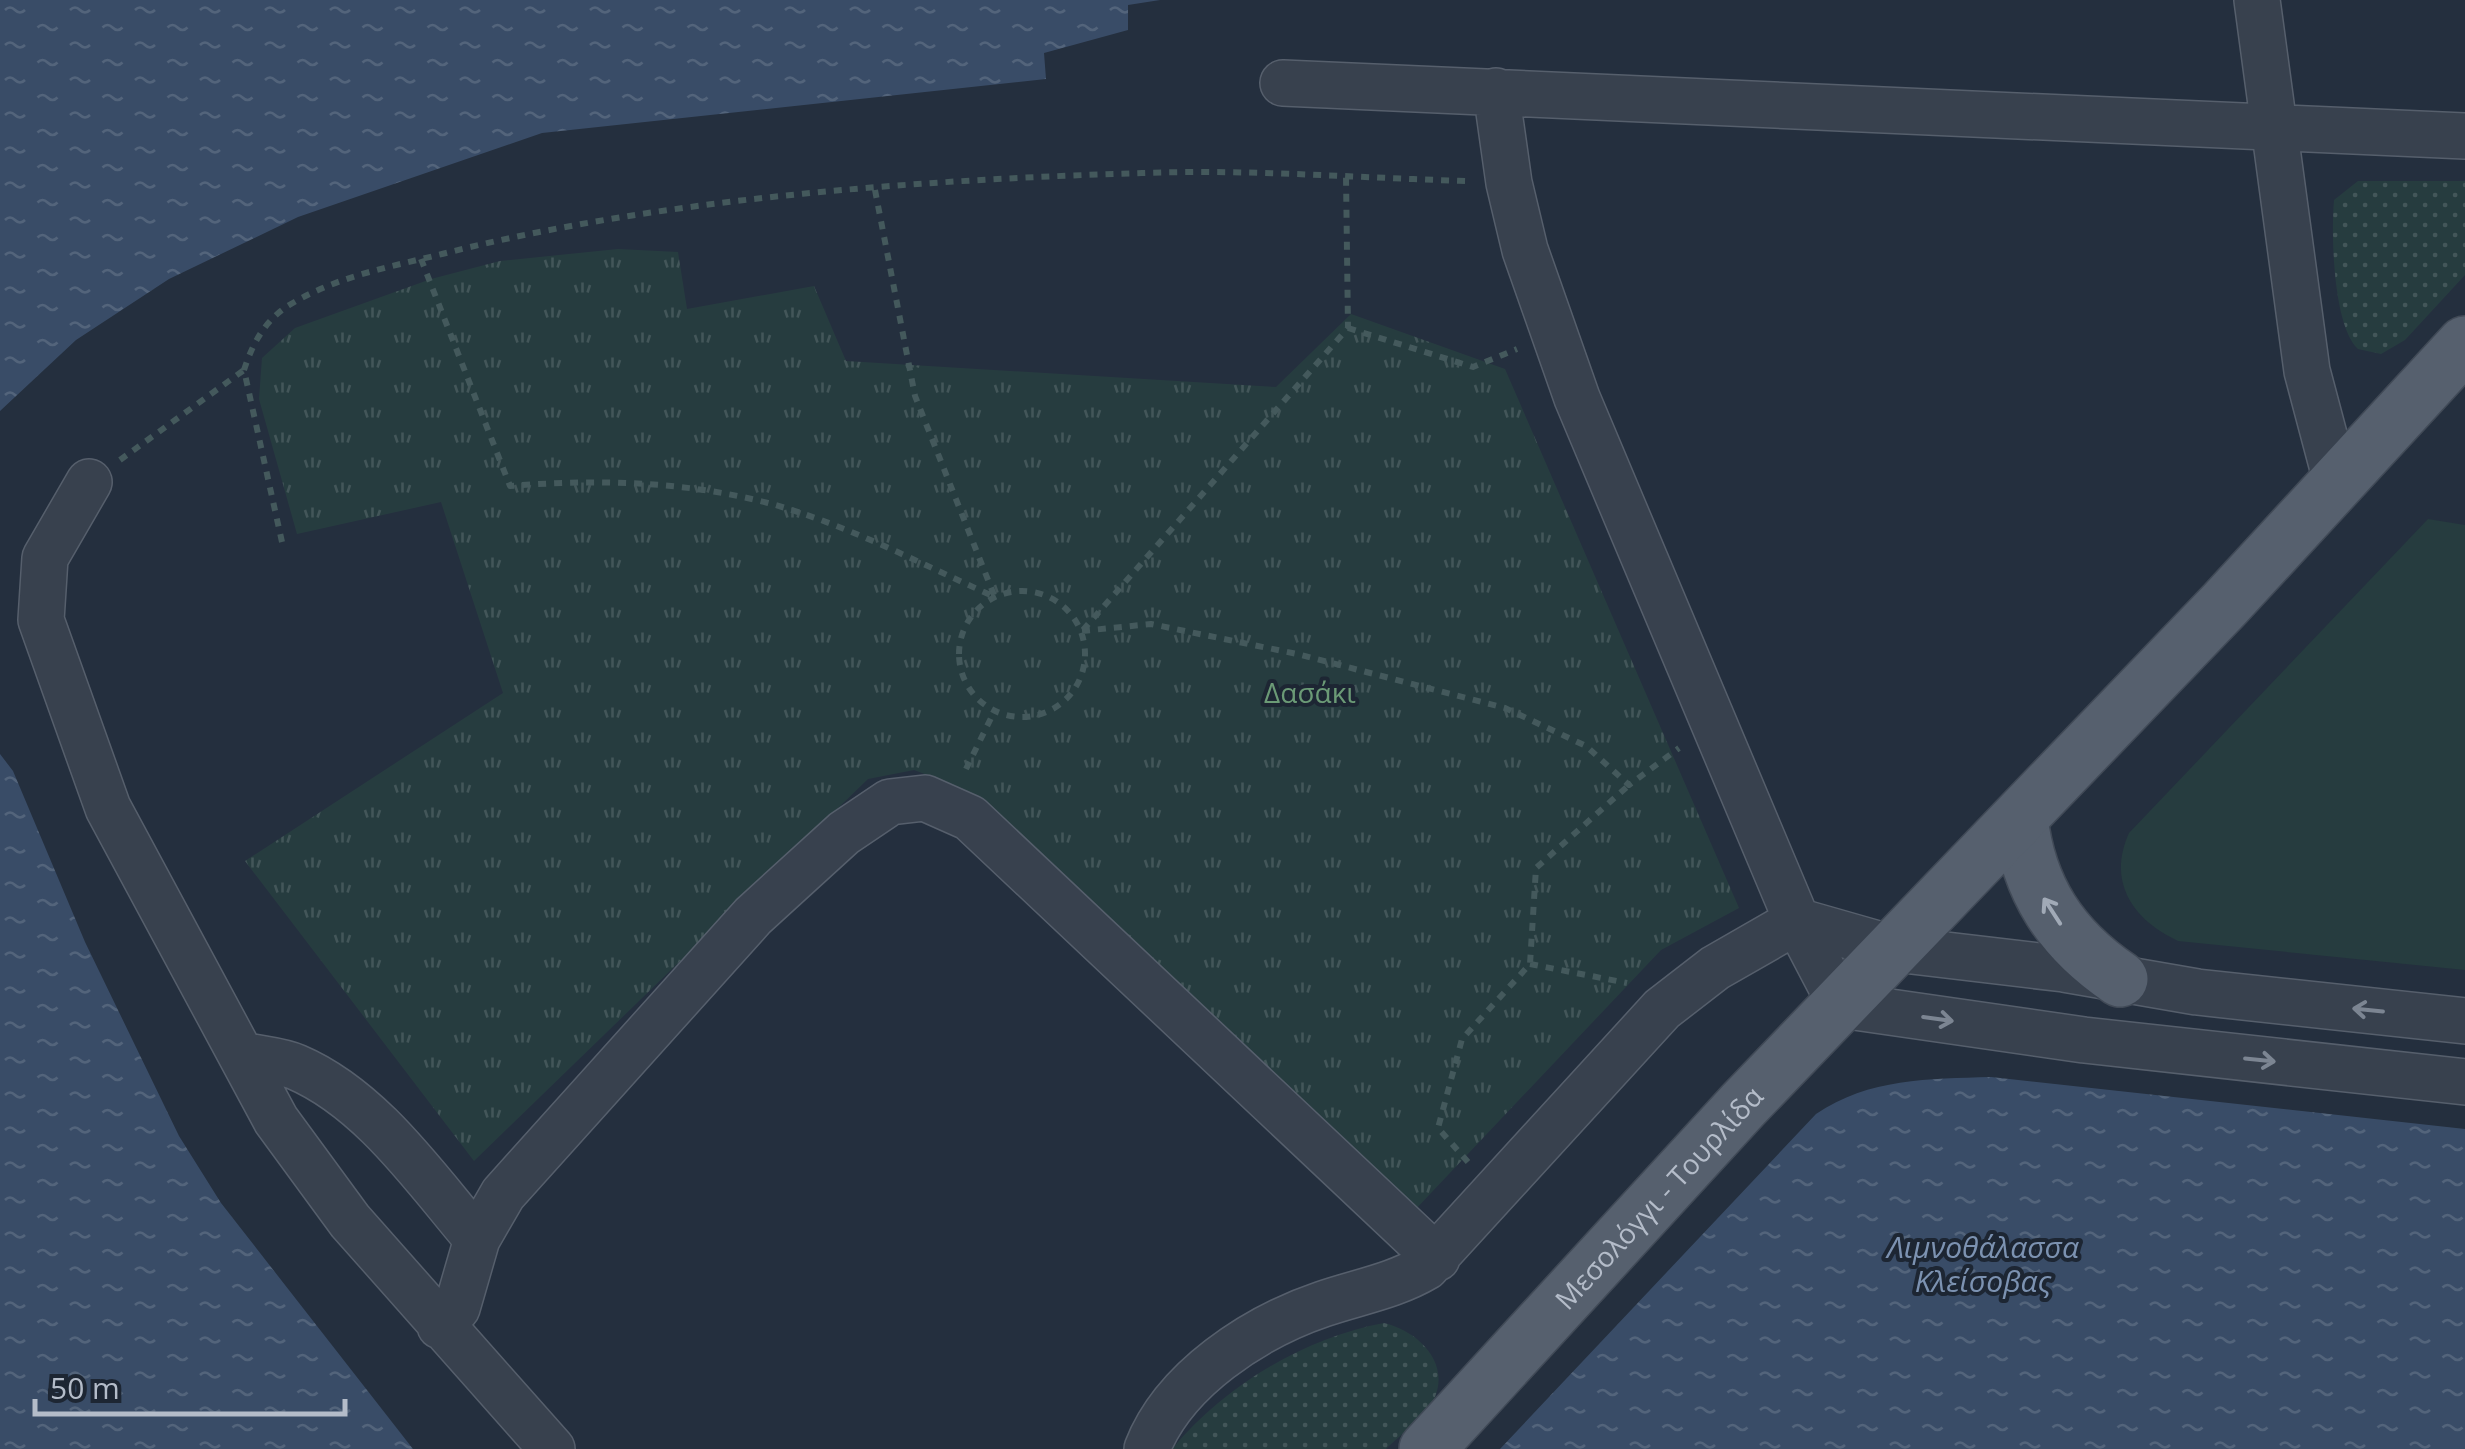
<svg xmlns="http://www.w3.org/2000/svg" width="2465" height="1449" font-family="'Open Sans',sans-serif">
	<style>
		.grass { fill: url(#grass-dots) }
		.park { fill: url(#park-tufts) }
		.pitch { fill: #263c3f }
		.water { fill: url(#water-ripples) }
		.lines { fill: none; stroke-linecap: round; stroke-linejoin: round }
		.minor-casing { stroke: #565f6c; stroke-width: 48 }
		.major-casing { stroke: #414a57; stroke-width: 58 }
		.path { stroke: #44595c; stroke-width: 6; stroke-dasharray: 8 8; stroke-linecap: butt }
		.minor { stroke: #38414e; stroke-width: 45 }
		.major { stroke: #56606e; stroke-width: 55 }
		.oneway { stroke: #a1aab7 }
		.oneway2 { stroke: #7c8592 }
		.labels { text-anchor: middle; dominant-baseline: central; stroke-width: 8; stroke-linejoin: round; paint-order: stroke }
		.park-label { font-size: 28px; fill: #6b9a76; stroke: #1d2633 }
		.street-label { font-size: 28px; fill: #b4bcc9; stroke: #1d2633 }
		.water-label { font-size: 30px; font-style: italic; fill: #7c92b1; stroke: #1d2633 }
	</style>
	<defs>
		<pattern id="grass-dots" width="8" height="8" patternUnits="userSpaceOnUse" patternTransform="scale(2.5)"><rect width="8" height="8" fill="#263c3f"/><path d="M2 2h.1M6 6h.1" fill="none" stroke="#435659" stroke-width="1.8" stroke-linecap="round"/></pattern>
		<pattern id="park-tufts" width="24" height="20" patternUnits="userSpaceOnUse" patternTransform="scale(2.5)"><rect width="24" height="20" fill="#263c3f"/><path d="M3 7l-1-3M5 7V3M7 7l1-3M15 17l-1-3M17 17v-4M19 17l1-3" fill="none" stroke="#435659"/></pattern>
		<pattern id="water-ripples" width="26" height="14" patternUnits="userSpaceOnUse" patternTransform="scale(2.5)"><rect width="26" height="14" fill="#394c67"/><path d="M2 4q2-2 4 0t4 0M15 11q2-2 4 0t4 0" fill="none" stroke="#53647b"/></pattern>
	</defs>
	<rect width="100%" height="100%" fill="#242f3e"/>
	<path class="grass" d="M 2358,181 L 2465,181 L 2465,275 L 2405,340 L 2381,354 L 2358,349 C 2333,326 2331,234 2334,200 Z
		M 1384,1323 C 1415,1330 1450,1360 1435,1397 C 1428,1415 1400,1435 1386,1449 L 1172,1449 C 1225,1386 1303,1338 1384,1323 Z"/>
	<path class="park" d="M 618,249 L 678,252 L 687,309 L 814,286 L 846,361 L 1276,387 L 1351,314 L 1505,369 L 1739,908 L 1661,950 L 1413,1212 L 961,788 L 914,770 L 868,779 L 474,1161 L 245,861 L 503,693 L 441,502 L 297,534 L 259,399 L 262,358 L 295,328 L 431,279 L 500,261 Z"/>
	<path class="pitch" d="M 2428,519 L 2465,525 L 2465,970 L 2178,941 C 2132,920 2107,881 2129,833 Z"/>
	<path class="water" d="M 0,0 L 1160,0 L 1128,5 L 1128,30 L 1044,53 L 1046,79 L 542,133 L 298,217 L 169,279 L 76,340 L 0,411 Z
		M 0,754 L 13,771 L 85,942 L 179,1136 L 221,1203 L 413,1449 L 0,1449 Z
		M 1991,1077 L 2465,1129 L 2465,1449 L 1500,1449 L 1816,1114 C 1869,1078 1929,1079 1991,1077 Z"/>
	<g class="lines">
		<g class="minor-casing">
			<path id="minor" d="M 2257,0 L 2307,371 L 2337,484
				M 1283,83 L 2465,136
				M 1496,91 L 1509,183 L 1525,250 L 1577,398 L 1797,921 L 1841,1005 L 2084,1040 L 2465,1082
				M 89,482 L 45,558 L 41,620 L 108,808 L 276,1120 L 350,1221 L 552,1449
				M 1797,921 L 1895,949 L 2064,969 L 2197,992 L 2465,1021
				M 242,1055 C 259,1059 280,1060 296,1067 C 371,1099 425,1178 477,1239
				M 440,1326 L 457,1308 L 477,1239 L 503,1194 L 753,916 L 844,833 L 890,802 L 925,798 L 970,818 L 1437,1258
				M 1147,1449 C 1174,1379 1255,1327 1323,1304 C 1358,1292 1394,1286 1426,1267 L 1662,1009 L 1715,968 L 1797,921"/>
		</g>
		<g class="major-casing">
			<g id="major">
				<path d="M 2020,818 C 2028,889 2061,939 2120,979"/>
				<path id="s1" d="M 1427,1449 L 1743,1105 L 2225,604 L 2465,344"/>
			</g>
		</g>
		<path class="path" d="M 875,190 L 915,396 L 994,595
			M 421,259 L 510,486 C 597,479 683,481 768,503 C 846,524 921,564 995,597
			M 1348,328 L 1473,367 L 1517,349
			M 120,460 L 244,370
			M 282,542 L 244,370 C 253,342 266,319 291,304 C 338,276 390,267 442,254 C 662,198 915,180 1142,173 C 1250,169 1359,178 1468,181
			M959 654a63 63 0 1 1 126 0a63 63 0 1 1-126 0Z
			M 1083,630 L 1348,328 L 1346,176
			M 1082,631 L 1151,624 L 1297,654 L 1505,708 L 1586,746 L 1629,785 L 1679,748
			M 966,769 L 994,712
			M 1530,964 L 1627,983
			M 1468,1162 L 1438,1128 L 1462,1039 L 1530,964 L 1536,868 L 1629,785"/>
		<use href="#minor" class="minor"/>
		<use href="#major" class="major"/>
	</g>
	<defs><path id="oneway-shaft" d="M-6 0H5M1.5-3L5.5 0L1.5 3" fill="none" stroke-width="1.6" stroke-linecap="round" stroke-linejoin="round" transform="scale(2.5)"/></defs>
	<use class="oneway" href="#oneway-shaft" transform="translate(2052 911) rotate(-123)"/>
	<g class="oneway2">
		<use href="#oneway-shaft" transform="translate(2368 1010) rotate(-174)"/>
		<use href="#oneway-shaft" transform="translate(1938 1019) rotate(8)"/>
		<use href="#oneway-shaft" transform="translate(2260 1060) rotate(6)"/>
	</g>
	<g class="labels">
		<g class="park-label">
			<text x="1310" y="692">Δασάκι</text>
		</g>
		<g class="street-label">
			<text stroke="none"><textPath href="#s1" startOffset="342">Μεσολόγγι - Τουρλίδα</textPath></text>
		</g>
		<g class="water-label">
			<text x="1983" y="1246">Λιμνοθάλασσα<tspan x="1983" dy="34">Κλείσοβας</tspan></text>
		</g>
	</g>
	<path d="M35 1399v15h310v-15" fill="none" stroke="#b4bcc9" stroke-width="5"/>
	<text x="50" y="1399" font-size="30" fill="#b4bcc9" stroke="#1d2633" stroke-width="8" paint-order="stroke">50 m</text>
</svg>
